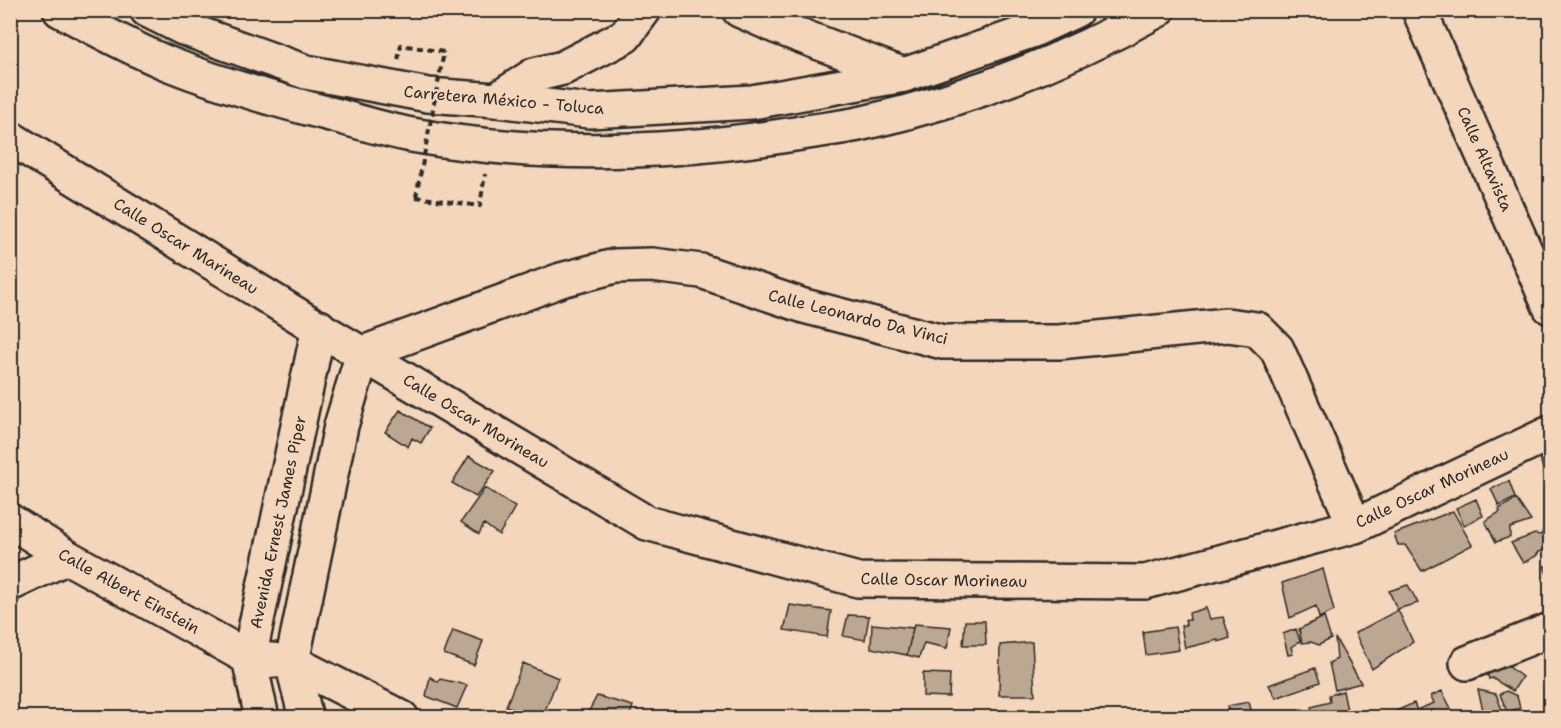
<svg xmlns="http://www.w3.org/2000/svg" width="1561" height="728" font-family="'Shantell Sans',sans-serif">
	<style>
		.building { fill: #bca792; stroke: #2b2b2b; stroke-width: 1.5 }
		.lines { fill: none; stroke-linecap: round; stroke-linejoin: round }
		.minor-casing { stroke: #2b2b2b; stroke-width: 38 }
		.major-casing { stroke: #2b2b2b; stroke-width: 38 }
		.path { stroke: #2b2b2b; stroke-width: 4; stroke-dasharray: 6 4.5; stroke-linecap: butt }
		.minor { stroke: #f4d7ba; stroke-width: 33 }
		.major { stroke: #f4d7ba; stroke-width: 33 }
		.path-bridge { stroke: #2b2b2b; stroke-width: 4; stroke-dasharray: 6 4.5; stroke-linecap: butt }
		.labels { text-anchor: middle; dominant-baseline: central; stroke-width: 5; stroke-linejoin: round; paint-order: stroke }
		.street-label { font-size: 16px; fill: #2b2b2b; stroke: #f4d7ba }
	</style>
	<rect width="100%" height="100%" fill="#f4d7ba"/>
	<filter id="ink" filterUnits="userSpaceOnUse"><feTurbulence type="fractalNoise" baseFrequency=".0167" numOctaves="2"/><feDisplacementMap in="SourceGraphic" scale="12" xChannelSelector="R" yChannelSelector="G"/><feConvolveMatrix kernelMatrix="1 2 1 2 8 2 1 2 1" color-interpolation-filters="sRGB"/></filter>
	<g filter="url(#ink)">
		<path class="building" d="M 400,410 L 430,428 L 421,443 L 412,438 L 408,447 L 385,432 Z
			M 1550,455 L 1550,496 L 1540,458 Z
			M 469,456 L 495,471 L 476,497 L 452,483 Z
			M 1509,481 L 1515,498 L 1499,506 L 1491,489 Z
			M 485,488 L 515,507 L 499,535 L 484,524 L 479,534 L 461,522 Z
			M 1476,499 L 1483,516 L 1464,525 L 1456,508 Z
			M 1516,499 L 1531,521 L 1510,528 L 1510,537 L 1496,542 L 1485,521 L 1500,512 L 1499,509 Z
			M 1453,511 L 1472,545 L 1422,571 L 1405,545 L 1398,545 L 1394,534 Z
			M 1550,528 L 1550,555 L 1548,556 L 1547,550 L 1539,552 L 1536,556 L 1523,563 L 1511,543 L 1535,534 L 1541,535 L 1544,529 Z
			M 1550,565 L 1550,582 L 1544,566 Z
			M 1323,569 L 1334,611 L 1319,618 L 1316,606 L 1290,618 L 1282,583 Z
			M 1408,585 L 1418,603 L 1397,609 L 1389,591 Z
			M 790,605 L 831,611 L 827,637 L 784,630 Z
			M 1206,608 L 1210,619 L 1223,617 L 1230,638 L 1218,642 L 1218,640 L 1185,648 L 1181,626 L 1186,625 L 1185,620 L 1190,620 L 1189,613 Z
			M 1398,610 L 1413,642 L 1372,669 L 1355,633 Z
			M 848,615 L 869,616 L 865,640 L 843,636 Z
			M 1324,617 L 1331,639 L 1319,645 L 1311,642 L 1302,643 L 1299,629 Z
			M 965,621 L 985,621 L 986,645 L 963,645 Z
			M 872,624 L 913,628 L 907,655 L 871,648 Z
			M 914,624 L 951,627 L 947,648 L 924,643 L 919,658 L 907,655 Z
			M 1175,627 L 1179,650 L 1146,655 L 1143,632 Z
			M 1296,629 L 1300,641 L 1291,647 L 1293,654 L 1288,655 L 1283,634 Z
			M 453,630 L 483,641 L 474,665 L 444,654 Z
			M 1335,638 L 1361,683 L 1335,690 L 1329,663 L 1337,659 Z
			M 1032,642 L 1035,695 L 999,695 L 1000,645 Z
			M 523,663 L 558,678 L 542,718 L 533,718 L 506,706 Z
			M 1508,666 L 1522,677 L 1513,691 L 1492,678 L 1489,679 L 1487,673 Z
			M 1315,668 L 1320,682 L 1276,698 L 1269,685 Z
			M 923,673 L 950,674 L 949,697 L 923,696 Z
			M 430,677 L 438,682 L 440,679 L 467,685 L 457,708 L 426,696 Z
			M 1478,690 L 1496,694 L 1504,715 L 1498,718 L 1485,718 Z
			M 1343,691 L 1348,715 L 1341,718 L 1314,718 L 1311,707 L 1330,702 L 1329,695 Z
			M 1442,691 L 1456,718 L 1442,718 L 1440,714 L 1432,718 L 1423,718 L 1419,709 L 1434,703 L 1431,696 Z
			M 1506,691 L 1517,696 L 1520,708 L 1507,712 L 1500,694 Z
			M 597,696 L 633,706 L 629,718 L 585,718 Z
			M 1249,702 L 1253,717 L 1262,718 L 1231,718 L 1227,706 Z
			M 1414,703 L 1420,718 L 1396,718 L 1394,712 Z"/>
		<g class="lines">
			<g class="minor-casing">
				<path id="minor" d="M 739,10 L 775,26 L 904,75
					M 1419,10 L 1550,307
					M 496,100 L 534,75 L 563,68 L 625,36 L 644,10
					M 10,138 L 310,323 L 647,523 L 858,580 L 1145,582 L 1355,526 L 1550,433
					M 363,353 L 561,280 L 615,266 L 652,265 L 701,271 L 804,306 L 943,342 L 1059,342 L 1227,325 L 1257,329 L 1277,349 L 1355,526
					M 10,521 L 67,557 L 249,658 L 292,662 L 402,718
					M 10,584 L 67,557
					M 1467,663 L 1550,630
					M 262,718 L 249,658 L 319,327
					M 306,718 L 292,662 L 341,426 L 363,353"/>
			</g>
			<g class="major-casing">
				<path id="major" d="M 60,10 C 96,29 132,49 169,64 C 222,85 278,101 334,115 C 359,122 385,130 412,135 C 538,158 669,154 795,134 C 818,130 841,128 863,123 C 966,100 1066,61 1158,10
					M 147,10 L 183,28 L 306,72 L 428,95 L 496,100 L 589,111 L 752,102 L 904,75 L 1031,31 L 1076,10"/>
			</g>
			<path class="path" d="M 398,60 L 401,45 L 444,52
				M 416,197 L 480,206 L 485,174"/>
			<use href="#minor" class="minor"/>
			<use href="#major" class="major"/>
			<path class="path-bridge" d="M 416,197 L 444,52"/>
		</g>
	</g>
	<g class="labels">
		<g class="street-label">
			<text transform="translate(504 100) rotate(5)">Carretera México - Toluca</text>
			<text transform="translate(1485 159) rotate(66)">Calle Altavista</text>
			<text transform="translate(186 246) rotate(32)">Calle Oscar Marineau</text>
			<text transform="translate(858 317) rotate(14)">Calle Leonardo Da Vinci</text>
			<text transform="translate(476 421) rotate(31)">Calle Oscar Morineau</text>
			<text transform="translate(1432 488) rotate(-25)">Calle Oscar Morineau</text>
			<text transform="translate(278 522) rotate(-78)">Avenida Ernest James Piper</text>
			<text transform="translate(944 580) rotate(1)">Calle Oscar Morineau</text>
			<text transform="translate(129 591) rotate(29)">Calle Albert Einstein</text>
		</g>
	</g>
	<rect width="1561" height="728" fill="none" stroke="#f4d7ba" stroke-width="36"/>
	<rect x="18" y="18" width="1525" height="692" fill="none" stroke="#2b2b2b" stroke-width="2" filter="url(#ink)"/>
</svg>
